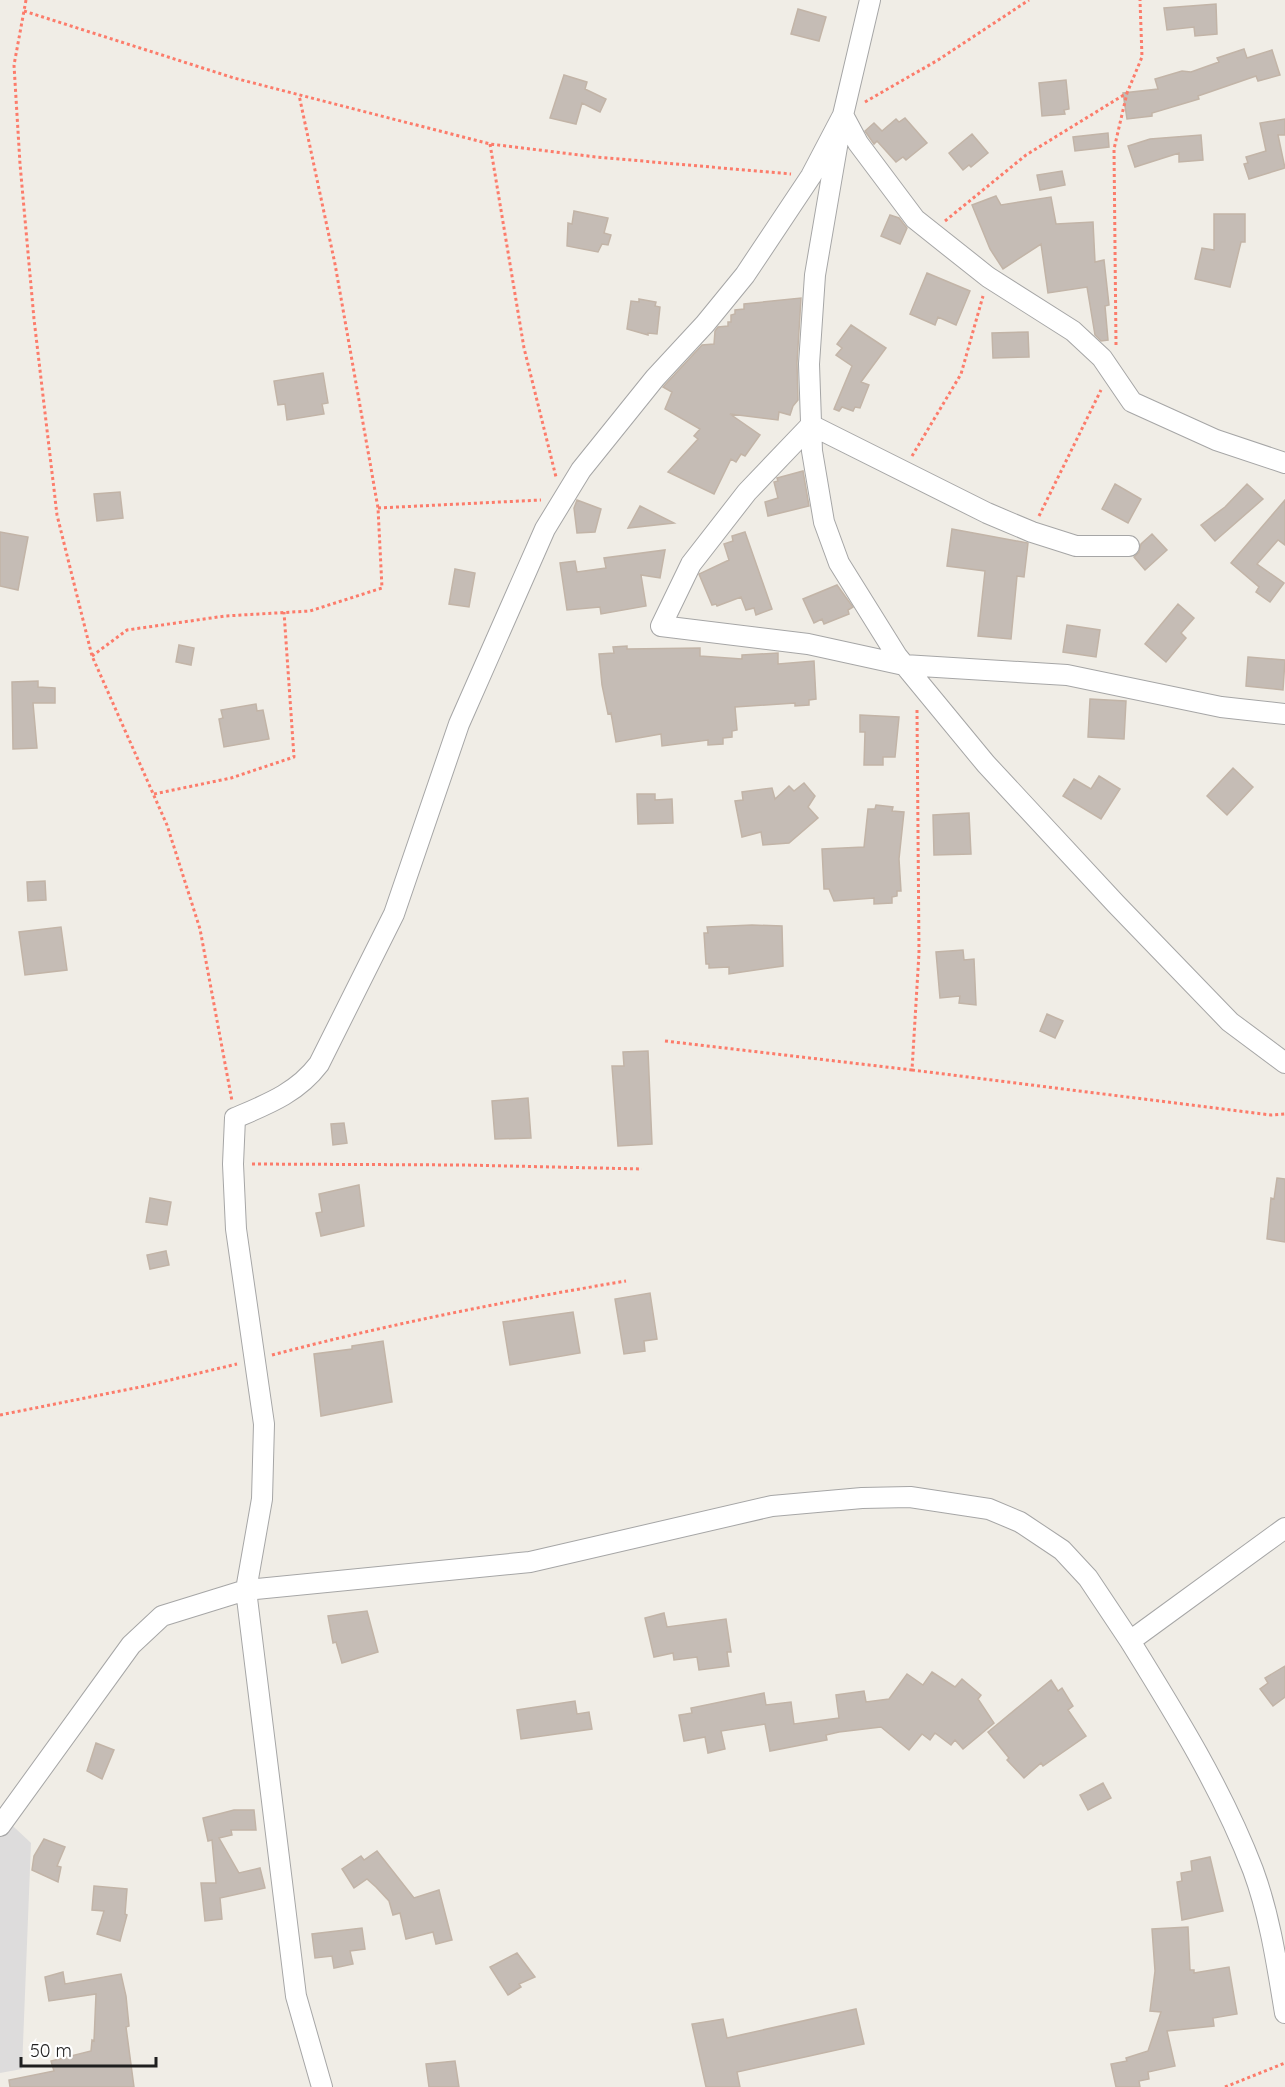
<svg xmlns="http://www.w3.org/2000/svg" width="1285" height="2087" font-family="Quicksand,sans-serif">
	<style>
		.residential { fill: #dddcdc }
		.building { fill: #c5bcb5; stroke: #c2b4a7; stroke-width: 1.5 }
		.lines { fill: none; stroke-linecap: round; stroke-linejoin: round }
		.minor-casing { stroke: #a6a6a6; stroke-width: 22 }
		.path { stroke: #fc7c6b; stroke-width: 3; stroke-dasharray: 3 3; stroke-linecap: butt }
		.minor { stroke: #fff; stroke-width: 20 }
	</style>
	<rect width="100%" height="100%" fill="#f0ede6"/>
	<path class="residential" d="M 0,1814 L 31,1843 L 22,2069 L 0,2073 Z"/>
	<path class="building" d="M 1216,4 L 1217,34 L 1195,36 L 1194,27 L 1167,30 L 1164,8 Z
		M 798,9 L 826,17 L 819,41 L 791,34 Z
		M 1244,49 L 1247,58 L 1272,50 L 1280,75 L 1258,81 L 1256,76 L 1198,96 L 1199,99 L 1152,113 L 1152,116 L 1127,119 L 1123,93 L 1158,89 L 1155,79 L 1182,71 L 1191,72 L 1219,62 L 1217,58 Z
		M 564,75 L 587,82 L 585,89 L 606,99 L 600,112 L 582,103 L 576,124 L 550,118 Z
		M 1066,80 L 1069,109 L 1064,110 L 1065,114 L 1042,116 L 1039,83 Z
		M 905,118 L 927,143 L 906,160 L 903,157 L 896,162 L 877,141 L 874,144 L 865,131 L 874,123 L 882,131 L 896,119 L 899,122 Z
		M 1285,119 L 1285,135 L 1278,135 L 1285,168 L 1249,179 L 1244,164 L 1248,163 L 1246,157 L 1266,151 L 1260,123 Z
		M 1108,133 L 1109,147 L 1075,151 L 1073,137 Z
		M 972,134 L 988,153 L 971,167 L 969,165 L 963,170 L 949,153 Z
		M 1201,135 L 1203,160 L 1179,162 L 1179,153 L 1135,167 L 1128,146 L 1150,139 Z
		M 1062,171 L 1065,185 L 1040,190 L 1037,175 Z
		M 996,196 L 1001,205 L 1051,197 L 1056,224 L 1093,222 L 1095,262 L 1104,260 L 1109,305 L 1105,306 L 1108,340 L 1101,341 L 1095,335 L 1087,287 L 1048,293 L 1041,244 L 1003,269 L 990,249 L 972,205 Z
		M 574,211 L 608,218 L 604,233 L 611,235 L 608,245 L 602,244 L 598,252 L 567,246 L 568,223 L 572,224 Z
		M 1214,214 L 1245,214 L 1245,242 L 1241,242 L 1230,287 L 1195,279 L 1202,248 L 1214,250 Z
		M 890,215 L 899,218 L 907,228 L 900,244 L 881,236 Z
		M 927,273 L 970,291 L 956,325 L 938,317 L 935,325 L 910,314 Z
		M 801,298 L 797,363 L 798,400 L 793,406 L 790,415 L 779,412 L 778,420 L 730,414 L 760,435 L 745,456 L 741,454 L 736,462 L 731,459 L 714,494 L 668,472 L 698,439 L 694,436 L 700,429 L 665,409 L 672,392 L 663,387 L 702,345 L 714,344 L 715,331 L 718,327 L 728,326 L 728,322 L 731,322 L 731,315 L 735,314 L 735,310 L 744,309 L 744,304 Z
		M 639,299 L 656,302 L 655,306 L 660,307 L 657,334 L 648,333 L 648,335 L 627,329 L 631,301 L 639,302 Z
		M 851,325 L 886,348 L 861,382 L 869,385 L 860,408 L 855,407 L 853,411 L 842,407 L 839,411 L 834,409 L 852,366 L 836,355 L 842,348 L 837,344 Z
		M 1028,332 L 1029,357 L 993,358 L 992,333 Z
		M 323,373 L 328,403 L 322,404 L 324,414 L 287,420 L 285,404 L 278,405 L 274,381 Z
		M 803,471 L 809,506 L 768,516 L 765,502 L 778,498 L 774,482 L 778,481 L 777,478 Z
		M 1115,484 L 1141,499 L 1128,523 L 1102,509 Z
		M 1247,484 L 1263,499 L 1215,541 L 1201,525 L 1225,507 Z
		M 120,492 L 123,518 L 97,521 L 94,494 Z
		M 577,500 L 601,509 L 595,532 L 577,533 L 574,508 Z
		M 1285,500 L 1285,545 L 1278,540 L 1257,564 L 1284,583 L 1270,602 L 1256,592 L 1259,587 L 1231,563 Z
		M 640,506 L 674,523 L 628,528 Z
		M 952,529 L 1028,543 L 1024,577 L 1017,576 L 1011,639 L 978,636 L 985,571 L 947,566 Z
		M 0,532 L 28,537 L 18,590 L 0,586 Z
		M 745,532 L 772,609 L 756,615 L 754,608 L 746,610 L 741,597 L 717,606 L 716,604 L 712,605 L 699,574 L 729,560 L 724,544 L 733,541 L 732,536 Z
		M 1152,534 L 1167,550 L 1145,570 L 1134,557 L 1139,552 L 1141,544 Z
		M 665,550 L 660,578 L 641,575 L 646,606 L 601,614 L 600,607 L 567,610 L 560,563 L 575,561 L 577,572 L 606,568 L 604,558 Z
		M 455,569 L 475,573 L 469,607 L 449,604 Z
		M 837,585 L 853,607 L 848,610 L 849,614 L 824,624 L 822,619 L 814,623 L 803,599 Z
		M 1178,604 L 1194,618 L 1181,633 L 1186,638 L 1166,662 L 1145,644 Z
		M 1067,625 L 1100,630 L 1096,657 L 1063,652 Z
		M 179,645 L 194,648 L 191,665 L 176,662 Z
		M 627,646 L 627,649 L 700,648 L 700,656 L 742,659 L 742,655 L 778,653 L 778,664 L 814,661 L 816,699 L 809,700 L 809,705 L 795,706 L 795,703 L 735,707 L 737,730 L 732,731 L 732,737 L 723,738 L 723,744 L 708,745 L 708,740 L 662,746 L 661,734 L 616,742 L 611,713 L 608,714 L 602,685 L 599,654 L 614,653 L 613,647 Z
		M 1248,657 L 1285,660 L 1283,690 L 1246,686 Z
		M 38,681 L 38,687 L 55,688 L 55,703 L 33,703 L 37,748 L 13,749 L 12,682 Z
		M 1090,699 L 1126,701 L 1124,739 L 1088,737 Z
		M 256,704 L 257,711 L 263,710 L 269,739 L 224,747 L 219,719 L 223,718 L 221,710 Z
		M 860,715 L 899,717 L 895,757 L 883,757 L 883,765 L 864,765 L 865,732 L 860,732 Z
		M 1233,768 L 1253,787 L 1227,815 L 1207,796 Z
		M 1099,776 L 1120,789 L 1101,819 L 1063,796 L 1074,779 L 1091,789 Z
		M 804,783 L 815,796 L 808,807 L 818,818 L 789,843 L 763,845 L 761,832 L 742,837 L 735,801 L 743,800 L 742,792 L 772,788 L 775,799 L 789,786 L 794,791 Z
		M 637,794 L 655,794 L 655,800 L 672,799 L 673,823 L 638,824 Z
		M 876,805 L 893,807 L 892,811 L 904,812 L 899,859 L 901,891 L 897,891 L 897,896 L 892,897 L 892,903 L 874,904 L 874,898 L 834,901 L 829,889 L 824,889 L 822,849 L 864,847 L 868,809 L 875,809 Z
		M 969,813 L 971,854 L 934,855 L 933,815 Z
		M 45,881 L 46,900 L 28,901 L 27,882 Z
		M 752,925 L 782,926 L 783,966 L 729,974 L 729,967 L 709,968 L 709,964 L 706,964 L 704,933 L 708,933 L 707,927 Z
		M 61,927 L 67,970 L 25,975 L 19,932 Z
		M 963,950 L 964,960 L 974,959 L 976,1005 L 959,1003 L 960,996 L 940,998 L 936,952 Z
		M 1047,1014 L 1063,1021 L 1055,1038 L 1040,1031 Z
		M 648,1051 L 652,1144 L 618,1146 L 612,1066 L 624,1066 L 623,1052 Z
		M 528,1098 L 531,1138 L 495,1139 L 492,1101 Z
		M 344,1123 L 347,1143 L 333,1145 L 331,1124 Z
		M 1277,1178 L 1285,1179 L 1285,1242 L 1267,1239 L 1271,1198 L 1274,1199 Z
		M 359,1185 L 364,1226 L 321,1236 L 316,1213 L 322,1212 L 319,1194 Z
		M 150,1198 L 171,1202 L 167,1225 L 146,1222 Z
		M 166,1251 L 169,1265 L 150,1269 L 147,1255 Z
		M 650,1293 L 657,1339 L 644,1341 L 645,1351 L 624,1354 L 615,1299 Z
		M 573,1312 L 580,1353 L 510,1365 L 503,1322 Z
		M 383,1341 L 392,1402 L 321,1416 L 314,1354 L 352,1349 L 352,1346 Z
		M 367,1611 L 378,1652 L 342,1663 L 336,1642 L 333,1643 L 328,1616 Z
		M 664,1613 L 667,1627 L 726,1619 L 731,1652 L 727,1652 L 729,1666 L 699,1670 L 697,1657 L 674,1660 L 673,1653 L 654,1657 L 645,1618 Z
		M 1285,1666 L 1285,1697 L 1273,1706 L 1260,1689 L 1268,1683 L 1265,1678 Z
		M 932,1672 L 955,1687 L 962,1679 L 981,1695 L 978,1699 L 994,1723 L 963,1749 L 955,1740 L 951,1745 L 935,1733 L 930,1740 L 922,1734 L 909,1750 L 881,1727 L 839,1732 L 826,1735 L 827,1740 L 770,1751 L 765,1724 L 721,1731 L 725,1749 L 708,1753 L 705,1737 L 684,1741 L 679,1715 L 692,1713 L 691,1708 L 764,1693 L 766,1705 L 791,1702 L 794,1724 L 839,1718 L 836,1695 L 864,1691 L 866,1702 L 889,1699 L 907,1674 L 923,1685 Z
		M 1051,1680 L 1058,1691 L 1062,1688 L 1073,1706 L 1068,1710 L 1086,1736 L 1043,1766 L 1041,1763 L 1024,1778 L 1007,1760 L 1009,1758 L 988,1732 Z
		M 575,1701 L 577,1714 L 589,1712 L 592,1729 L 521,1739 L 517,1710 Z
		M 96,1743 L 114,1750 L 102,1779 L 87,1771 Z
		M 1103,1783 L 1111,1798 L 1088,1810 L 1080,1795 Z
		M 234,1810 L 254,1810 L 256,1830 L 231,1830 L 232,1835 L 219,1838 L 239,1873 L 260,1868 L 265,1888 L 220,1898 L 222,1919 L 205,1921 L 201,1883 L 216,1883 L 212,1840 L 208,1841 L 203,1818 Z
		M 44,1839 L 65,1847 L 57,1866 L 61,1867 L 58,1882 L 32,1870 L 34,1856 Z
		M 377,1851 L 414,1898 L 439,1890 L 452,1940 L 436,1944 L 433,1932 L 406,1939 L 400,1913 L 393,1915 L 389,1901 L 376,1887 L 367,1879 L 354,1888 L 342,1869 L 361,1856 L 364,1860 Z
		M 1210,1857 L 1223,1911 L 1182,1920 L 1177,1882 L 1182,1881 L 1181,1873 L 1192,1871 L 1191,1861 Z
		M 94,1886 L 127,1889 L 125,1914 L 127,1915 L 120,1941 L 97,1934 L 104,1911 L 92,1910 Z
		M 1188,1927 L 1190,1970 L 1194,1970 L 1194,1973 L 1229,1967 L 1237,2014 L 1213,2018 L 1214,2026 L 1167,2031 L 1175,2066 L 1148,2072 L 1149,2079 L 1139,2081 L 1140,2087 L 1116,2087 L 1111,2064 L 1127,2061 L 1126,2058 L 1148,2051 L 1161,2012 L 1150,2011 L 1155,1971 L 1152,1929 Z
		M 362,1928 L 365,1949 L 350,1951 L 353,1964 L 334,1968 L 332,1956 L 315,1958 L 312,1934 Z
		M 517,1953 L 535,1977 L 519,1984 L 521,1987 L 508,1995 L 490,1967 Z
		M 63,1972 L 65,1984 L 121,1974 L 126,1996 L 129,2026 L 126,2027 L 134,2087 L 10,2087 L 9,2080 L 54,2071 L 51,2061 L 91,2051 L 92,2040 L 94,2041 L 96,1994 L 49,2001 L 45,1977 Z
		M 856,2009 L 864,2044 L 737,2072 L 740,2087 L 706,2087 L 692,2024 L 723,2019 L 727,2038 Z
		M 455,2061 L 459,2087 L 429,2087 L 426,2064 Z"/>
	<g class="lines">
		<g class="minor-casing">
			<path id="minor" d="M 843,115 L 858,143 L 915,219 L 988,277 L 1073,331 L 1102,358 L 1132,402 L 1216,440 L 1285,463
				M 839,135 L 815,275 L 809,364 L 812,451 L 824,522 L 839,563 L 897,656 L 986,764 L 1116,904 L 1230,1022 L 1285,1063
				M 1129,546 L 1076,546 L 1032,532 L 987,513 L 811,425 L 747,492 L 691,564 L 661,626 L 808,644 L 904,665 L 1067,675 L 1221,707 L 1285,714
				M 1130,1641 C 1176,1715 1222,1789 1253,1870 C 1270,1916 1277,1965 1285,2013
				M 0,1826 L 131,1645 L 162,1616 L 246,1590 L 530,1562 L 772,1506 L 862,1498 L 910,1497 L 989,1509 L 1020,1522 L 1062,1550 L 1088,1578 L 1130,1641 L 1285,1528
				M 322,2087 L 296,1996 L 246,1590 L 262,1499 L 264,1424 L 236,1229 L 233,1164 L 235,1118 C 268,1104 297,1093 319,1064 L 394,914 L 459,724 L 545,529 L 581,470 L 655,378 L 705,324 L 745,275 L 811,176 L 843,115 L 870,0"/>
		</g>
		<path class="path" d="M 26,0 L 14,65 L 20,164 L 34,319 L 57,515 L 92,656 L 167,825 L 200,929 L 232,1101
			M 24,11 L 234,78 L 490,144 L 596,157 L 791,174
			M 865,102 L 938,60 L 1029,0
			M 490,144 L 524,348 L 556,477
			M 945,221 L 1026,155 L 1127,93 L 1142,57 L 1140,0
			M 1116,345 L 1114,149 L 1127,93
			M 912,456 L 961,374 L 983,296
			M 378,508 L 541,500
			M 1039,516 L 1101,390
			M 92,656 L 127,630 L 225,616 L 310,611 L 382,588 L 378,508 L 335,264 L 299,95
			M 154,794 L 231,778 L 294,757 L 284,612
			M 665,1041 L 912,1070 L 919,953 L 917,710
			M 912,1070 L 1271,1115 L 1285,1114
			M 252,1164 L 464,1165 L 642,1169
			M 272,1355 C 389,1324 507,1301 626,1281
			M 0,1415 L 145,1386 L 237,1364
			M 1225,2087 L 1285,2063"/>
		<use href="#minor" class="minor"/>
	</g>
	<path d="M21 2057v9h135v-9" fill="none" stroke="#1f1f1f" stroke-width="3"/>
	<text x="30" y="2057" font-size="18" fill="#1f1f1f" stroke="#ffffff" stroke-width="4.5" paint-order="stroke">50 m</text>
</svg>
